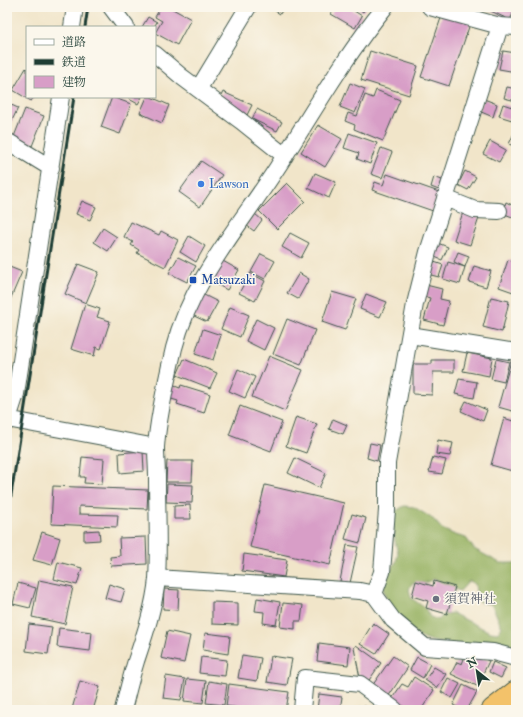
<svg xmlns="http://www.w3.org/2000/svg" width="523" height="717" font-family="'IM FELL Double Pica','Noto Serif JP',serif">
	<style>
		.forest { fill: #99b365; stroke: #5c784c; fill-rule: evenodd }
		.building { fill: #d89ec7 }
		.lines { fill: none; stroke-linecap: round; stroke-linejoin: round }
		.minor-casing { stroke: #3e564a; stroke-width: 18 }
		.highway-casing { stroke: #3e564a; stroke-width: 24 }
		.path { stroke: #3e564a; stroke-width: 2.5; stroke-dasharray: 1 3; stroke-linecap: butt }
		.minor { stroke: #fff; stroke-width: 16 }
		.highway { stroke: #f3c26a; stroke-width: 22 }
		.rail { stroke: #1f3d34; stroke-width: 3 }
		.shop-dot { fill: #3f7fe0; stroke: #fbf7ec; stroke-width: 1.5 }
		.transit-dot { fill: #1a4fb4; stroke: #fbf7ec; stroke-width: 1.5 }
		.worship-dot { fill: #6b7280; stroke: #fbf7ec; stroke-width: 1.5 }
		.labels { text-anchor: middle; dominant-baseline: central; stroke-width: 3; stroke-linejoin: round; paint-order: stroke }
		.shop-label { font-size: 13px; fill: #366cbe; stroke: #fbf7ec; text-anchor: start }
		.transit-label { font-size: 13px; fill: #164399; stroke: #fbf7ec; text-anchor: start }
		.worship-label { font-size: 13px; fill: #5b616d; stroke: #fbf7ec; text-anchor: start }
	</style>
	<rect width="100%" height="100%" fill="#fbf7ec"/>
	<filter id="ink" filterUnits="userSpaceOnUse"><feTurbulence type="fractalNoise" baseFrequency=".025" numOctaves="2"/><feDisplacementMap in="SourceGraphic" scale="8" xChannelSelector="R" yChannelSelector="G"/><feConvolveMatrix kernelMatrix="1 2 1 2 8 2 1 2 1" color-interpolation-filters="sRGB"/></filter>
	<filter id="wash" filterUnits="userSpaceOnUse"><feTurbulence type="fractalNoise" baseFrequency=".012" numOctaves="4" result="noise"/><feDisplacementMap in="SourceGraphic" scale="16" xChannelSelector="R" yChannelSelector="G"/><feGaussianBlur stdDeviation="0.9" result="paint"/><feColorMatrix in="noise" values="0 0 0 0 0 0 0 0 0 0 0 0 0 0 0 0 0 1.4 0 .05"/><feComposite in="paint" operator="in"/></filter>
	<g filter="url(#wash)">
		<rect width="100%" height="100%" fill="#f1e5c9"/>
		<path class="forest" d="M 404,506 L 414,507 L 433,519 L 442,529 L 455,535 L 466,538 L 474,549 L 500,563 L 516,563 L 516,652 L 436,642 L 420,637 L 397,619 L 387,601 L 383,588 L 389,572 L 396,562 L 398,553 L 395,541 L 393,521 L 396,511 ZM 434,579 L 447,584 L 454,589 L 460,591 L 469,581 L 475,584 L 476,592 L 474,597 L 482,603 L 491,604 C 496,611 497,619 502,627 L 498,633 L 490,632 L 452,613 L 443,615 L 439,620 L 430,617 L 425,608 L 411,598 L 409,589 L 412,583 L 425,583 Z"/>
		<g id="blocks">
			<path class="building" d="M 161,7 L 169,7 L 191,19 L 177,45 L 155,33 L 162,21 L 155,17 Z
				M 269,7 L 284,7 L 280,14 Z
				M 335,7 L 348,7 L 362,16 L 355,28 L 331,14 Z
				M 356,7 L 366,7 L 363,12 Z
				M 482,7 L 516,7 L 510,20 Z
				M 443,12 L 471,21 L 449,86 L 421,77 Z
				M 148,17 L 157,22 L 154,27 L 142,27 Z
				M 370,51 L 418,66 L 409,95 L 361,80 Z
				M 503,51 L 516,53 L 516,72 L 499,69 Z
				M 26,68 L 27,69 L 27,97 L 34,97 L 31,101 L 13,90 Z
				M 350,83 L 365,89 L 355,113 L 340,107 Z
				M 507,87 L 516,89 L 516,101 L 504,98 Z
				M 376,90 L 400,100 L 383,141 L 354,129 L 355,125 L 345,121 L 348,113 L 357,116 L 365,95 L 373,98 Z
				M 223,92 L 252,105 L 247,115 L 221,96 Z
				M 112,97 L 131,104 L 120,134 L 101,127 Z
				M 130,97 L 142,97 L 138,104 L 129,99 Z
				M 147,97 L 151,97 L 169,105 L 162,123 L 140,113 Z
				M 484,99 L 497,104 L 493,117 L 479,111 Z
				M 7,103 L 18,108 L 7,131 Z
				M 503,104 L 515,108 L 512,120 L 499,116 Z
				M 25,109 L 44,116 L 32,146 L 13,139 Z
				M 257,109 L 282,122 L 277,131 L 252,119 Z
				M 318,125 L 342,139 L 325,167 L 301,152 Z
				M 515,131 L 516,131 L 516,147 L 509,144 Z
				M 349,133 L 377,143 L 370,164 L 357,159 L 359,153 L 344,148 Z
				M 490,141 L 506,150 L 499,162 L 483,154 Z
				M 381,148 L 392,152 L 382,178 L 371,174 Z
				M 201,161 L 222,175 L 200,207 L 179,192 Z
				M 465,171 L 476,177 L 468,190 L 458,185 Z
				M 315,173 L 336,182 L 329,198 L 308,188 Z
				M 387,174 L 439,192 L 433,211 L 372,190 L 375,182 L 383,185 Z
				M 434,177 L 442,180 L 439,190 L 431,187 Z
				M 287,183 L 305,201 L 277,229 L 259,211 Z
				M 82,201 L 96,207 L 90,220 L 76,214 Z
				M 506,202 L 516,207 L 515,218 L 502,213 Z
				M 463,212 L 479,218 L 470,245 L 454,240 Z
				M 255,214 L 262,220 L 254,231 L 246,225 Z
				M 131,222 L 159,235 L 161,231 L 178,240 L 165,267 L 137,253 L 139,250 L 131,245 L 133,242 L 124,237 Z
				M 103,228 L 117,237 L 108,251 L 94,242 Z
				M 290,233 L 309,243 L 301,258 L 282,247 Z
				M 189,236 L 205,246 L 196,262 L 180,252 Z
				M 435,242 L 448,247 L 442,260 L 430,255 Z
				M 458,252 L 469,256 L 465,267 L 454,262 Z
				M 261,254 L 275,261 L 265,279 L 251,272 Z
				M 178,257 L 196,266 L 187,282 L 169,273 Z
				M 221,260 L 239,270 L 227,290 L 209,280 Z
				M 508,260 L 516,262 L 516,293 L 499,287 Z
				M 431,261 L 443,265 L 439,277 L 427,274 Z
				M 448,262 L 465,267 L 460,284 L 443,279 Z
				M 78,264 L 99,272 L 86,303 L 65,294 Z
				M 7,266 L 22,272 L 10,300 L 7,299 Z
				M 474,266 L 491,271 L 486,287 L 469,282 Z
				M 250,273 L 265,281 L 255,301 L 239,293 Z
				M 299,273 L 309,279 L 298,299 L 287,293 Z
				M 426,285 L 442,289 L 440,299 L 449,301 L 443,325 L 424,320 L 430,298 L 423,296 Z
				M 332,292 L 356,299 L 345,330 L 322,322 Z
				M 202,294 L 218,302 L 207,322 L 192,315 Z
				M 366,294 L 387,302 L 380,317 L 360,309 Z
				M 491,297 L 509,301 L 502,332 L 483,327 Z
				M 85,304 L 100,309 L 97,317 L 110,321 L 101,349 L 96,347 L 94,356 L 71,349 Z
				M 230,307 L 249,315 L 240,337 L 221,329 Z
				M 256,319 L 274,328 L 264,350 L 246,341 Z
				M 287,319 L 315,330 L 301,365 L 273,354 Z
				M 203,329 L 221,335 L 213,360 L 195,354 Z
				M 467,353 L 492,358 L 489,376 L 463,371 Z
				M 269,356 L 303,370 L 285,411 L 252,397 Z
				M 184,359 L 217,373 L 210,388 L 177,375 Z
				M 496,359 L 509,362 L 504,382 L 491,379 Z
				M 432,360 L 454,360 L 454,372 L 433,372 L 432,395 L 413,394 L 413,364 L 432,364 Z
				M 511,361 L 516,363 L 516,412 L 498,407 Z
				M 238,369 L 255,377 L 245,398 L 229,391 Z
				M 459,379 L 477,382 L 474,398 L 455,394 Z
				M 172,385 L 180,388 L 181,385 L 210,394 L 204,413 L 177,404 L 178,401 L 168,398 Z
				M 466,401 L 487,410 L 483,421 L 461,411 Z
				M 240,406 L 282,422 L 271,451 L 229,435 Z
				M 296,417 L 317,424 L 306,453 L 286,446 Z
				M 504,418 L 516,422 L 516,472 L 491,465 Z
				M 333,419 L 347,425 L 343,434 L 329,429 Z
				M 438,440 L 453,443 L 450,456 L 436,454 Z
				M 370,443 L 380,445 L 377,461 L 367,458 Z
				M 143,451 L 144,471 L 120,473 L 119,453 Z
				M 82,457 L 104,459 L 102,484 L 84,483 L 85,477 L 80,477 Z
				M 433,457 L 446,460 L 442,474 L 429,472 Z
				M 295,458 L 326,473 L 319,488 L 288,473 Z
				M 167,461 L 193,461 L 192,482 L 166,482 Z
				M 167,484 L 193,485 L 192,503 L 166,502 Z
				M 265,485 L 344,503 L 330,565 L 250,547 Z
				M 53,486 L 148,490 L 147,509 L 79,506 L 79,514 L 118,515 L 117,527 L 51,524 Z
				M 190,505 L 191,519 L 174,519 L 174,506 Z
				M 352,514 L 366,518 L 360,543 L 345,539 Z
				M 99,530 L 100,540 L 84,541 L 84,531 Z
				M 42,532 L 60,538 L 52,565 L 33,560 Z
				M 146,537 L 147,564 L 111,566 L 110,557 L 120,556 L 119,538 Z
				M 347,545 L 358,547 L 350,583 L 340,581 Z
				M 244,554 L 287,560 L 284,577 L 242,571 Z
				M 58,562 L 82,568 L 77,585 L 54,579 Z
				M 39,580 L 73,587 L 65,624 L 32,617 Z
				M 416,581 L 433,586 L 434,581 L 455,587 L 447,614 L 426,608 L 428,601 L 412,596 Z
				M 18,583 L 36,588 L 30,608 L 13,604 Z
				M 109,584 L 125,589 L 121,602 L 105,598 Z
				M 164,589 L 179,590 L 178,610 L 163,609 Z
				M 257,598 L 280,602 L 276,625 L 263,623 L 264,612 L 255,611 Z
				M 212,602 L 238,603 L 238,625 L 212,624 Z
				M 283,603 L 303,605 L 301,621 L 295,621 L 295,629 L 280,627 Z
				M 373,623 L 389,634 L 376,654 L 360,644 Z
				M 29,624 L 52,627 L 48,654 L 26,651 Z
				M 59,628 L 92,632 L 90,651 L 57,647 Z
				M 167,631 L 190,636 L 184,663 L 161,658 Z
				M 205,633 L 230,636 L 228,654 L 203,650 Z
				M 319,643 L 350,647 L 348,665 L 317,661 Z
				M 356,645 L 381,663 L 367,683 L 360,678 L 354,648 Z
				M 467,651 L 489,661 L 477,686 L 451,674 L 457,662 L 462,664 Z
				M 242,655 L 261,658 L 257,681 L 238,678 Z
				M 271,656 L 292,659 L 287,685 L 267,682 Z
				M 393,656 L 408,667 L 388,697 L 372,686 Z
				M 201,657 L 227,660 L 225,676 L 199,673 Z
				M 417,657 L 430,664 L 423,678 L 410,670 Z
				M 493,662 L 506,668 L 501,678 L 489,672 Z
				M 434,667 L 446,674 L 437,688 L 425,680 Z
				M 166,676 L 185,679 L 181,700 L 163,698 Z
				M 414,677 L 434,690 L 421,710 L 407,710 L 391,700 L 402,684 L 408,687 Z
				M 448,678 L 460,684 L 452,698 L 441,692 Z
				M 187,679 L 206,681 L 203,703 L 184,701 Z
				M 80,681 L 100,687 L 93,710 L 72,709 Z
				M 209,681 L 227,684 L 224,705 L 206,703 Z
				M 229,684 L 289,692 L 286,710 L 254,710 L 226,706 Z
				M 463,685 L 477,692 L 467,710 L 463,710 L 453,705 Z
				M 319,694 L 342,697 L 340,710 L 317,710 Z
				M 364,706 L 377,709 L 377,710 L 363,710 Z"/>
		</g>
	</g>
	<g filter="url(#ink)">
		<use href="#blocks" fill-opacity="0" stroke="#3e564a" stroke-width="1"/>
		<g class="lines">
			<g class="minor-casing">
				<path id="minor" d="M 111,7 L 126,27
					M 430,7 L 500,26 L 516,27
					M 72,27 L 75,7
					M 155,54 L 182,77 L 241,121 L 285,156
					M 199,88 L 248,7
					M 7,141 L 51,168
					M 445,198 L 475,210 L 499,211
					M 410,335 L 516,352
					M 7,419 L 156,447
					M 7,422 L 16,394 L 61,97
					M 157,578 L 360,591 L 374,594 L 393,620 L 425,647 L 493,652 L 516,658
					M 374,594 L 382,572 L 387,510 L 387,463 L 415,304 L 428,252 L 500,26
					M 123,710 C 127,694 131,677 136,661 C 145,634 154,608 157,579 C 159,546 157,512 157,478 C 157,468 156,458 156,447 C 158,417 167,378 174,348 C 192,279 239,227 277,168 C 312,114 344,57 385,7
					M 302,710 L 305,678 L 360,684 L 395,710"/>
			</g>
			<g class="highway-casing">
				<path id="highway" d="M 493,710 L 516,692"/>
			</g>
			<path class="path" d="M 358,710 L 360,703"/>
			<use href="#minor" class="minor"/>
			<use href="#highway" class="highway"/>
			<path class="rail" d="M 85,27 L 88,7
				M 7,520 L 74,97"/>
		</g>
	</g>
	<circle class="shop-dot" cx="201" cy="184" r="4"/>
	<rect class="transit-dot" x="189" y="276" width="8" height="8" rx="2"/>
	<circle class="worship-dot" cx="436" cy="599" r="4"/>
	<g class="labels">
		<g class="shop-label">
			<text x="209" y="184">Lawson</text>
		</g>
		<g class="transit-label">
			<text x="201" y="280">Matsuzaki</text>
		</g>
		<g class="worship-label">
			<text x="444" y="599">須賀神社</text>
		</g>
	</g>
	<rect width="523" height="717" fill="none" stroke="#fbf7ec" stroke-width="24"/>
	<rect x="26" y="26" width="130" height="72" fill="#fbf7ec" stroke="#a3ada2"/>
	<rect x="34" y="39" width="20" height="6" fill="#ffffff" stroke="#a3ada2"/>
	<text x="62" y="46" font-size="12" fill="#1f3d34">道路</text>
	<rect x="34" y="59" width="20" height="6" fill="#1f3d34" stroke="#a3ada2"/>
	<text x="62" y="66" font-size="12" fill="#1f3d34">鉄道</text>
	<rect x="34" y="76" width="20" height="12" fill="#d89ec7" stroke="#a3ada2"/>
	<text x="62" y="86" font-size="12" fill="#1f3d34">建物</text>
	<g transform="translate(477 671) rotate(330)" stroke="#fbf7ec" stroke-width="3" paint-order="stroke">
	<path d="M0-3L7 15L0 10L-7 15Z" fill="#1f3d34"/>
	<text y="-6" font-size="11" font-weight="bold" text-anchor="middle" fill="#1f3d34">N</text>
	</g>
</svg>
